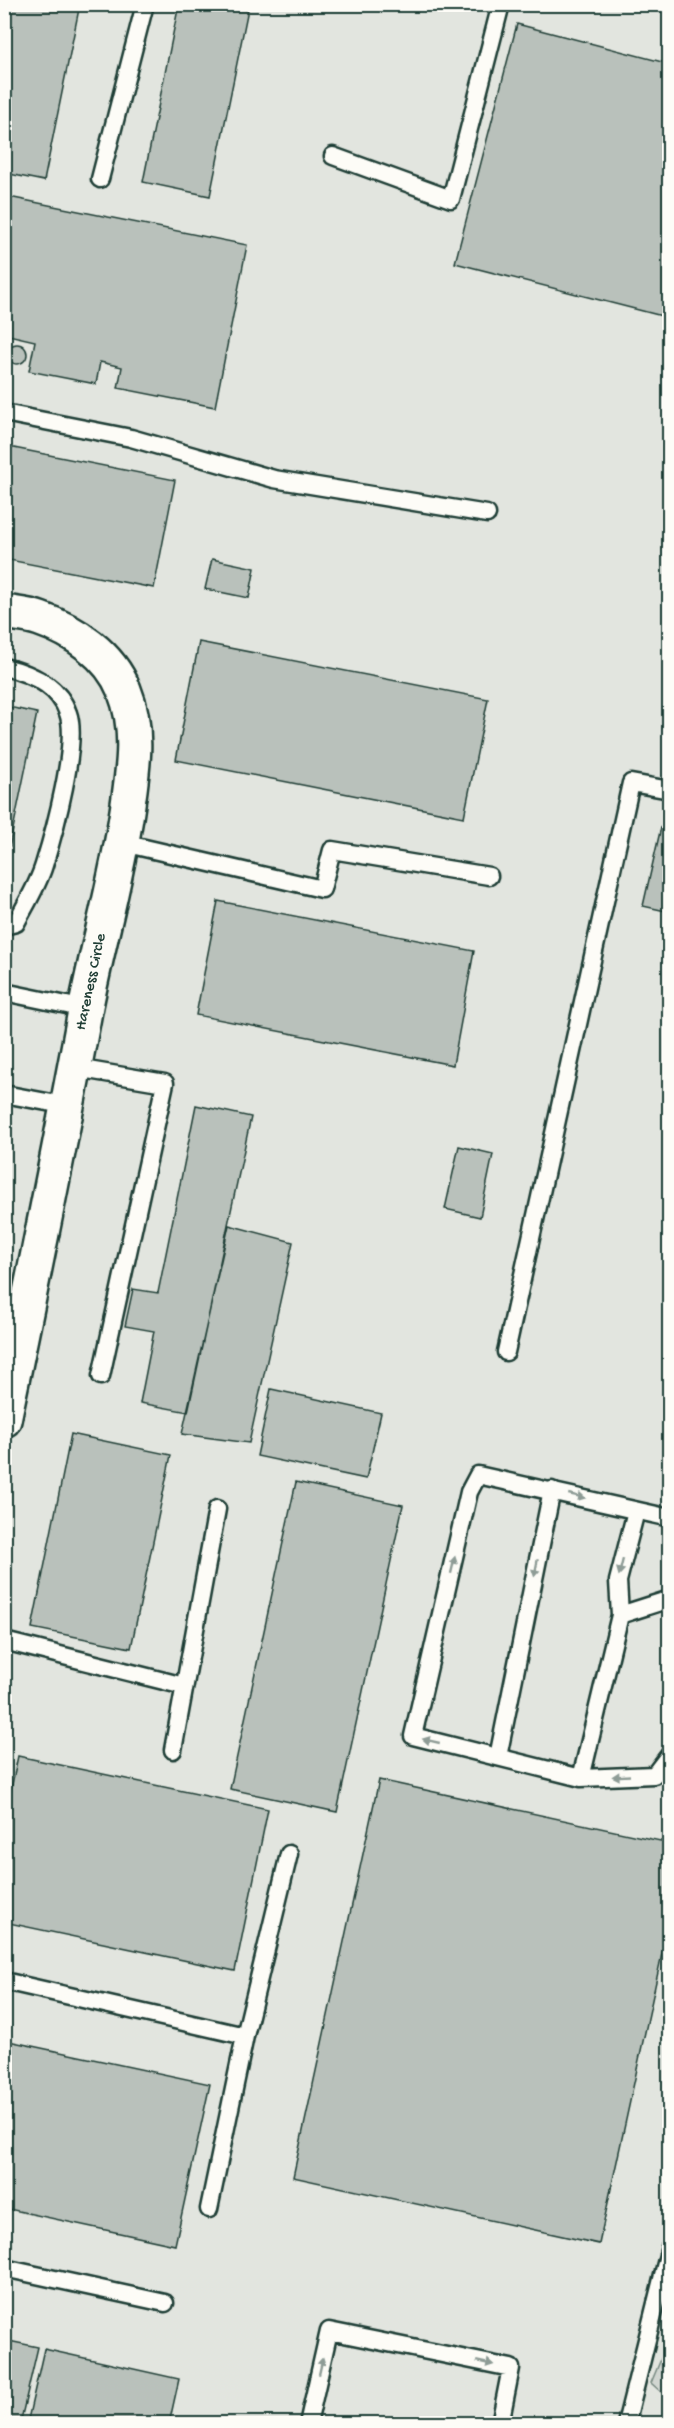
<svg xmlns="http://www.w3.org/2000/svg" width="674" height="2428" font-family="'Gochi Hand',sans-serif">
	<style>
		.built { fill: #e2e5df }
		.green { fill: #d1d6d1; stroke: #788a82; stroke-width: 1.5 }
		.building { fill: #b9c1bb; stroke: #1f3d34; stroke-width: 1.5 }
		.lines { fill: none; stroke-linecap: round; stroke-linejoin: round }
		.service-casing { stroke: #1f3d34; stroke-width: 21 }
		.minor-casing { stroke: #1f3d34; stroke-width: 38 }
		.service { stroke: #fdfcf7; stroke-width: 16 }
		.minor { stroke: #fdfcf7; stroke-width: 33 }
		.oneway { fill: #8e9c96 }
		.labels { text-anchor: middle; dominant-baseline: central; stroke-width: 6; stroke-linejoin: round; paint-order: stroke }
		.street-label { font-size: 16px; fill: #1f3d34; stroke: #fdfcf7 }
	</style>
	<rect width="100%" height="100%" fill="#f4f4ef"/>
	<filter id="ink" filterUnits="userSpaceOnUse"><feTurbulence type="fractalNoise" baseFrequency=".0167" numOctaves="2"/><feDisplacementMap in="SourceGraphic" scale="12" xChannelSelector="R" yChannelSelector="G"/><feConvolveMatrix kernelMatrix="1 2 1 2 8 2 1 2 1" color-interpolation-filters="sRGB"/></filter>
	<g filter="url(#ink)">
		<path class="built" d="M 5,5 L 669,5 L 669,2423 L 5,2423 Z"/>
		<path class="green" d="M 669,2340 L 670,2399 L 669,2399 L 651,2383 Z"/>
		<path class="building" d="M 4,4 L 80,4 L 44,181 L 4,173 Z
			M 179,4 L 249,4 L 210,196 L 143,182 Z
			M 517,24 L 670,64 L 670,318 L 455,263 Z
			M 4,196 L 247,245 L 215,407 L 118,388 L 122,367 L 100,362 L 96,384 L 29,371 L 35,341 L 4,334 Z
			M7 354a10 10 0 1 1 20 0a10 10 0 1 1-20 0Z
			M 4,446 L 175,480 L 154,588 L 4,559 Z
			M 212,559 L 255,568 L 249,598 L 205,589 Z
			M 199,642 L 488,699 L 464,817 L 176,760 Z
			M 4,706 L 37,713 L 5,868 L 4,868 Z
			M 661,827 L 670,829 L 670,912 L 643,906 Z
			M 218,901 L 474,951 L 453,1065 L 196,1015 Z
			M 196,1105 L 251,1117 L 188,1412 L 140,1403 L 154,1331 L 125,1326 L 133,1289 L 158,1293 Z
			M 459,1146 L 493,1154 L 480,1217 L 445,1209 Z
			M 229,1225 L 293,1242 L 249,1443 L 182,1434 Z
			M 271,1389 L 381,1413 L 366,1479 L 257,1456 Z
			M 71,1434 L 171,1455 L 131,1648 L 32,1628 Z
			M 296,1482 L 403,1505 L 337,1812 L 230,1789 Z
			M 18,1756 L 268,1809 L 235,1971 L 4,1922 L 4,1822 Z
			M 379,1780 L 670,1843 L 670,1917 L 599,2244 L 293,2177 Z
			M 4,2040 L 210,2084 L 175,2245 L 4,2208 Z
			M 4,2340 L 38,2347 L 20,2424 L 4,2424 Z
			M 44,2349 L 179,2379 L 169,2424 L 27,2424 Z"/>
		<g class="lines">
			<g class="service-casing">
				<path id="service" d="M 333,156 L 451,199 L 501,4
					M 100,179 L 145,4
					M 4,413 L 131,438 L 274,479 L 487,514
					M 4,667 C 30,673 59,686 68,713 C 79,742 54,833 44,865 C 38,885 26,904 16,923 L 4,926
					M 123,843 L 322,889 L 332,850 L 489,876
					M 4,992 L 86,1009
					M 76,1068 L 165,1083 L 101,1376
					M 4,1094 L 68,1106
					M 506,1352 L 631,783 L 670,790
					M 670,1518 L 478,1475 L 469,1492 L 413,1736 L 581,1778 L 654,1775 L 670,1754
					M 620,1615 L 670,1599
					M 4,1641 L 184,1686
					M 173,1750 L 217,1509
					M 498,1757 L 552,1490
					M 581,1778 L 620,1615 L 618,1581 L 636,1511
					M 4,1981 L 245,2036 L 289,1854
					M 209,2209 L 245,2036
					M 4,2268 L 165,2303
					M 308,2424 L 329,2331 L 511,2368 L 500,2424
					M 626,2424 L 670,2247"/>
			</g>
			<g class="minor-casing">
				<path id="minor" d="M 4,612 C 16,614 29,615 40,619 C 75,631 110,655 124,690 C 140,729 133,770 127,811 C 117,878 98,944 85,1011 C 60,1147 32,1284 4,1420"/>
			</g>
			<use href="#service" class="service"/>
			<use href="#minor" class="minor"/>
		</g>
		<defs><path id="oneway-solid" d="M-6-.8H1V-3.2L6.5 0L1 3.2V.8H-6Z" transform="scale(1.5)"/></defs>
		<g class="oneway">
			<use href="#oneway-solid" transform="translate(577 1496) rotate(13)"/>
			<use href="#oneway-solid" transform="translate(453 1565) rotate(-77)"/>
			<use href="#oneway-solid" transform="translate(621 1567) rotate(104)"/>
			<use href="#oneway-solid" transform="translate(536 1568) rotate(101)"/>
			<use href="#oneway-solid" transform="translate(431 1741) rotate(-167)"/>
			<use href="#oneway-solid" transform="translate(621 1776) rotate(177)"/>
			<use href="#oneway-solid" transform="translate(485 2363) rotate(12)"/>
			<use href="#oneway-solid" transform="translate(321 2366) rotate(-77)"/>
		</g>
	</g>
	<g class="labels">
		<g class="street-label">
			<text transform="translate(92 982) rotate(-78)">Hareness Circle</text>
		</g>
	</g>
	<rect width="674" height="2428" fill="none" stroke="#fdfcf7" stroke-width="24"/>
	<rect x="12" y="12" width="650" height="2404" fill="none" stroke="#1f3d34" stroke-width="2" filter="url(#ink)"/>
</svg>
